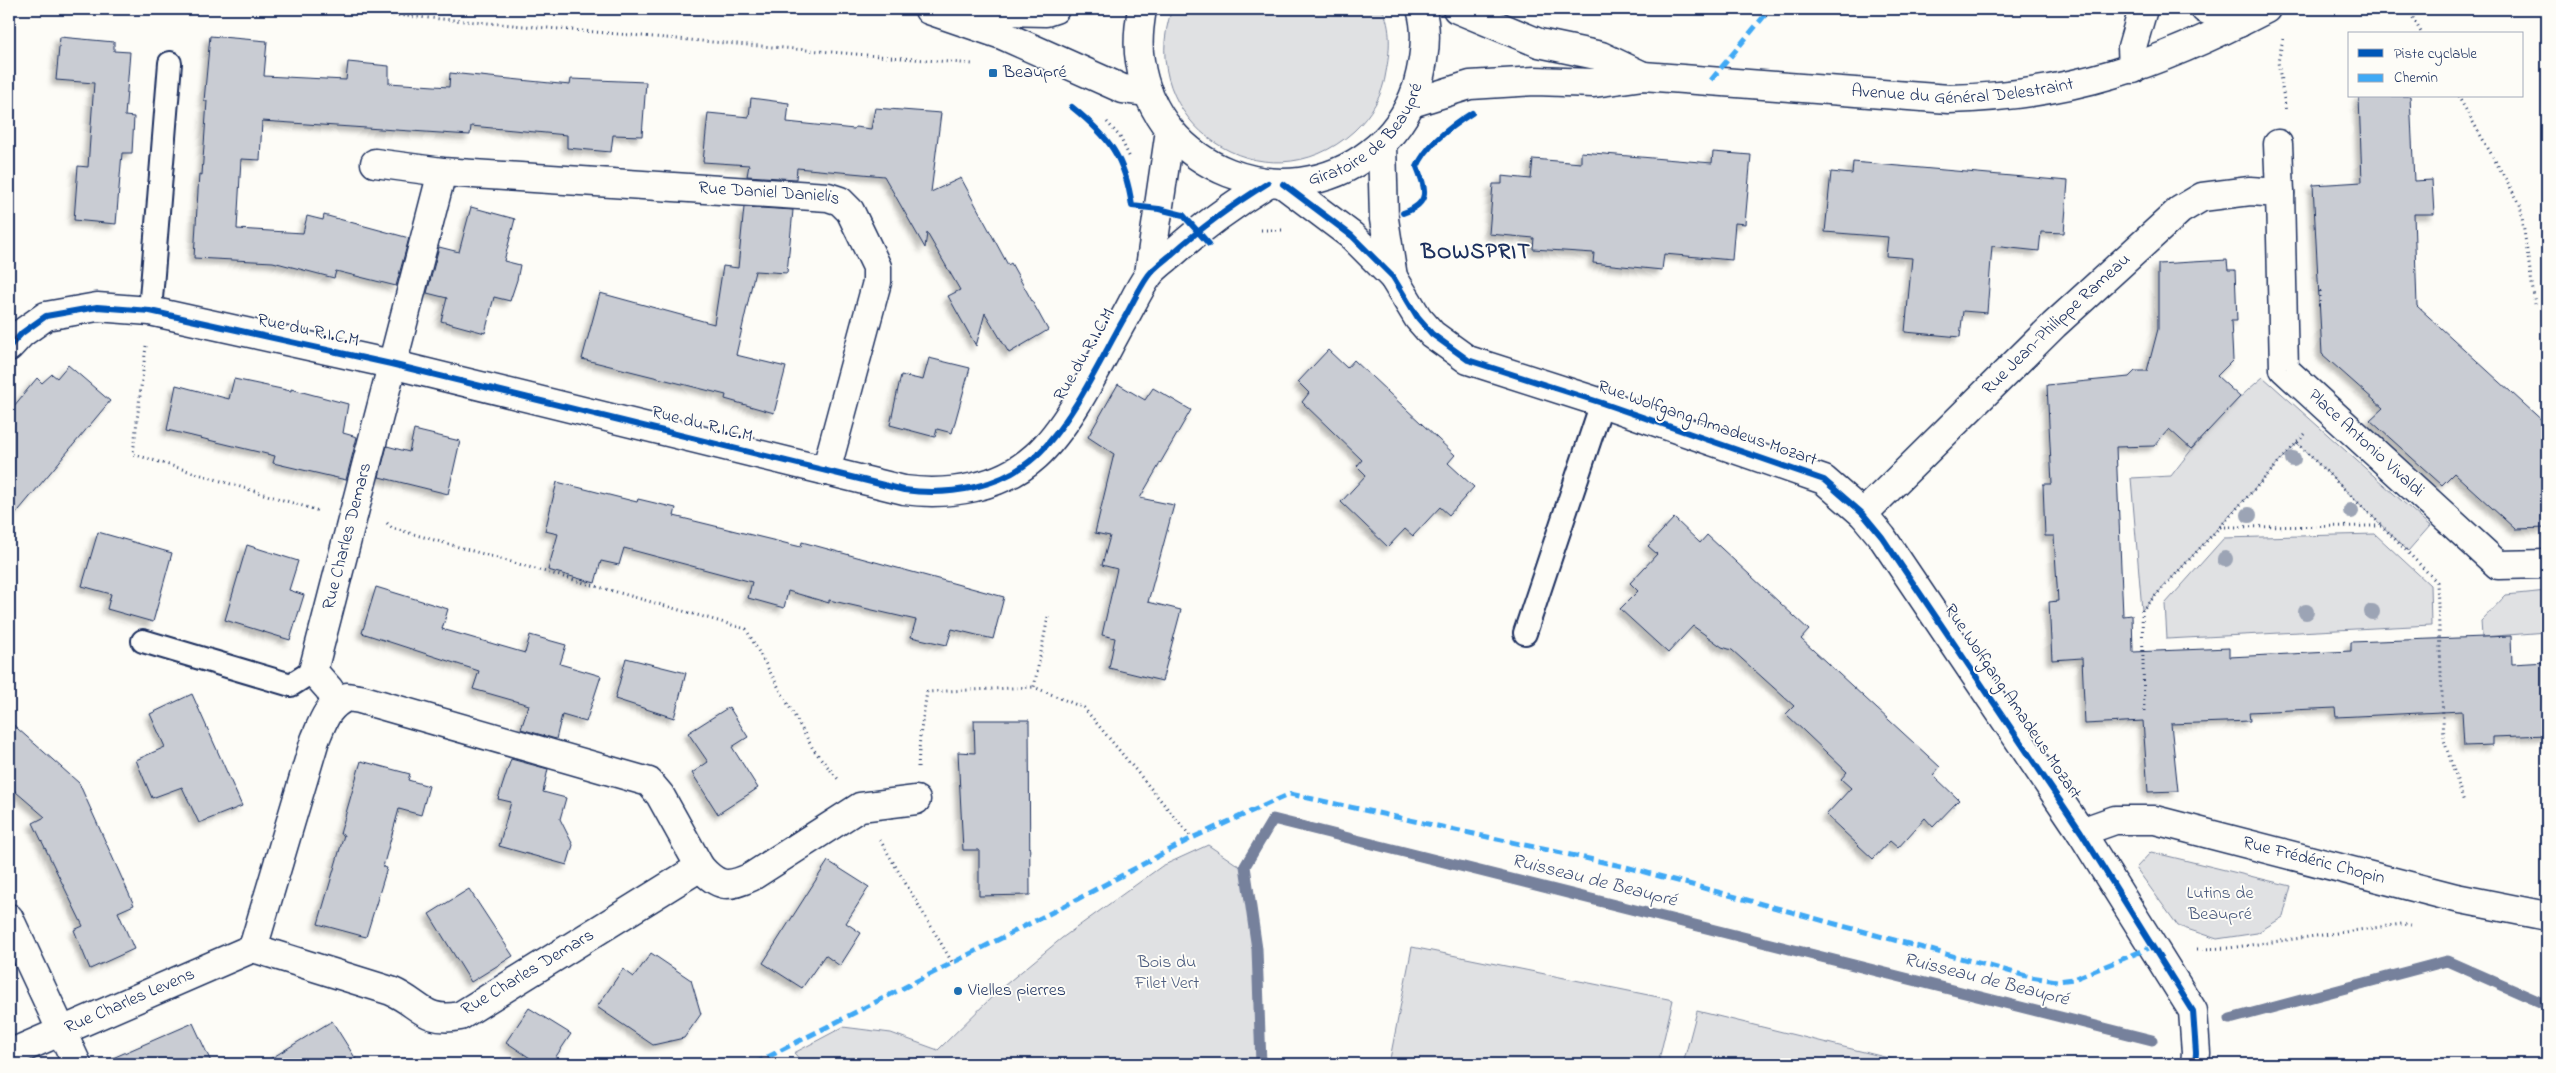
<svg xmlns="http://www.w3.org/2000/svg" width="2556" height="1073" font-family="'Indie Flower',sans-serif">
	<style>
		.green { fill: #e0e1e3; stroke: #7e88a0 }
		.lines { fill: none; stroke-linecap: round; stroke-linejoin: round }
		.stream { stroke: #76819c; stroke-width: 11 }
		.building { fill: #c9ccd3; stroke: #1b2f5e; filter: url(#shadow) }
		.lane-casing { stroke: #1b2f5e; stroke-width: 26 }
		.street-casing { stroke: #1b2f5e; stroke-width: 31 }
		.secondary-casing { stroke: #1b2f5e; stroke-width: 31 }
		.path { stroke: #1b2f5e; stroke-width: 3; stroke-dasharray: 1 4; stroke-linecap: butt }
		.lane { stroke: #fdfcf7; stroke-width: 22 }
		.street { stroke: #fdfcf7; stroke-width: 28 }
		.secondary { stroke: #fdfcf7; stroke-width: 28 }
		.quiet { stroke: #3fa9f5; stroke-width: 5; stroke-dasharray: 10 5; stroke-linecap: butt }
		.cycleway-casing { stroke: #fdfcf7; stroke-width: 9 }
		.cycleway { stroke: #0057b8; stroke-width: 6 }
		.tree { fill: #9ca4b5 }
		.poi-dot { fill: #1f6fb2; stroke: #fdfcf7; stroke-width: 2 }
		.labels { text-anchor: middle; dominant-baseline: central; stroke-width: 4; stroke-linejoin: round; paint-order: stroke }
		.poi-label { font-size: 18px; fill: #1b2f5e; stroke: #fdfcf7; text-anchor: start }
		.street-label { font-size: 18px; fill: #1b2f5e; stroke: #fdfcf7 }
		.park-label { font-size: 18px; fill: #4c5c7f; stroke: #fdfcf7 }
		.water-label { font-size: 19px; font-style: italic; fill: #49587d; stroke: #fdfcf7 }
		.district-label { font-size: 22px; font-weight: bold; letter-spacing: 1px; fill: #1b2f5e; stroke: #fdfcf7 }
	</style>
	<defs>
		<filter id="shadow"><feDropShadow dx="-4.5" dy="4.5" stdDeviation="2.5" flood-color="#0004"/></filter>
	</defs>
	<rect width="100%" height="100%" fill="#fdfcf7"/>
	<filter id="ink" filterUnits="userSpaceOnUse"><feTurbulence type="fractalNoise" baseFrequency=".02" numOctaves="2"/><feDisplacementMap in="SourceGraphic" scale="10" xChannelSelector="R" yChannelSelector="G"/><feConvolveMatrix kernelMatrix="1 2 1 2 8 2 1 2 1" color-interpolation-filters="sRGB"/></filter>
	<g filter="url(#ink)">
		<path class="green" d="M 1172,9 L 1382,9 C 1392,27 1390,52 1386,72 C 1383,95 1371,115 1354,131 C 1265,212 1132,121 1172,9 Z
			M 2263,377 L 2430,526 L 2408,551 L 2297,443 L 2142,610 L 2131,478 L 2171,476 C 2198,440 2228,406 2263,377 Z
			M 2375,534 L 2430,585 L 2431,625 L 2167,639 L 2165,604 L 2224,538 Z
			M 2547,591 L 2547,632 L 2482,637 L 2481,621 L 2506,595 Z
			M 1208,845 L 1242,868 L 1259,977 L 1263,1039 L 1261,1064 L 804,1064 L 794,1053 L 843,1027 L 891,1033 L 938,1050 L 999,990 L 1062,938 L 1162,866 Z
			M 2151,852 L 2291,886 L 2283,917 L 2257,933 L 2217,939 L 2178,926 L 2136,868 Z
			M 1412,947 L 1673,1000 L 1658,1064 L 1389,1064 Z
			M 1697,1011 L 1913,1064 L 1683,1064 Z"/>
		<g class="lines">
			<path class="stream" d="M 2230,1019 L 2447,961 L 2547,1005
				M 1261,1064 L 1257,949 L 1245,866 L 1273,819 L 2152,1040"/>
		</g>
		<path class="building" d="M 210,36 L 267,41 L 264,76 L 346,80 L 348,62 L 389,66 L 389,83 L 449,87 L 450,73 L 570,85 L 571,79 L 646,82 L 642,136 L 613,135 L 611,152 L 567,148 L 567,135 L 471,126 L 470,135 L 262,121 L 260,160 L 241,159 L 237,229 L 303,233 L 307,216 L 323,220 L 324,215 L 409,238 L 396,286 L 336,271 L 334,278 L 273,262 L 194,258 L 199,174 L 202,175 L 207,101 L 204,101 Z
			M 60,37 L 114,42 L 114,51 L 130,52 L 125,116 L 134,117 L 132,153 L 122,153 L 116,224 L 74,220 L 78,166 L 88,167 L 94,83 L 56,80 Z
			M 2359,96 L 2410,96 L 2414,181 L 2432,180 L 2434,214 L 2414,214 L 2417,306 L 2547,425 L 2547,528 L 2515,529 L 2454,473 L 2442,485 L 2370,420 L 2383,408 L 2322,354 L 2313,185 L 2362,182 Z
			M 751,98 L 789,103 L 787,122 L 854,129 L 855,127 L 871,129 L 875,108 L 941,113 L 931,192 L 961,178 L 1008,265 L 1011,263 L 1048,330 L 1009,353 L 985,313 L 976,346 L 948,296 L 960,290 L 927,233 L 925,248 L 884,176 L 797,168 L 796,179 L 747,176 L 749,165 L 703,162 L 708,113 L 749,117 Z
			M 1581,152 L 1712,163 L 1713,152 L 1751,155 L 1745,224 L 1735,223 L 1732,260 L 1664,254 L 1662,270 L 1593,263 L 1594,253 L 1533,249 L 1534,238 L 1489,234 L 1493,184 L 1502,184 L 1502,176 L 1531,179 L 1533,159 L 1581,163 Z
			M 1853,162 L 2068,181 L 2064,233 L 2041,232 L 2039,251 L 1992,246 L 1987,313 L 1963,311 L 1960,337 L 1905,332 L 1912,258 L 1886,256 L 1888,237 L 1825,232 L 1831,172 L 1852,174 Z
			M 471,207 L 515,219 L 504,261 L 520,265 L 517,280 L 510,301 L 494,297 L 485,333 L 441,321 L 447,298 L 427,293 L 439,247 L 459,252 Z
			M 744,207 L 793,210 L 787,273 L 755,271 L 736,355 L 786,367 L 774,413 L 725,399 L 726,395 L 582,359 L 600,293 L 714,324 L 723,266 L 738,268 Z
			M 2227,260 L 2228,270 L 2235,270 L 2237,321 L 2231,321 L 2233,360 L 2217,376 L 2240,397 L 2191,449 L 2169,429 L 2154,446 L 2116,447 L 2123,616 L 2132,615 L 2133,652 L 2229,648 L 2229,657 L 2351,651 L 2351,642 L 2511,636 L 2512,664 L 2547,662 L 2547,735 L 2493,737 L 2493,745 L 2464,746 L 2462,711 L 2336,717 L 2335,708 L 2249,712 L 2250,721 L 2171,724 L 2178,791 L 2148,792 L 2143,721 L 2085,724 L 2082,658 L 2052,660 L 2049,602 L 2058,601 L 2054,536 L 2045,536 L 2043,484 L 2052,484 L 2047,385 L 2129,377 L 2135,371 L 2147,371 L 2158,329 L 2158,264 Z
			M 1328,350 L 1347,368 L 1354,360 L 1455,455 L 1448,463 L 1474,487 L 1449,515 L 1440,507 L 1413,536 L 1405,529 L 1388,547 L 1341,502 L 1366,475 L 1357,466 L 1362,460 L 1302,402 L 1309,393 L 1298,382 Z
			M 929,358 L 970,368 L 952,433 L 937,429 L 935,437 L 890,425 L 901,375 L 923,380 Z
			M 68,365 L 110,401 L 9,522 L 9,412 L 37,378 L 42,383 L 52,374 L 57,378 Z
			M 234,379 L 291,391 L 291,389 L 348,404 L 343,433 L 357,437 L 346,480 L 273,463 L 275,456 L 167,430 L 176,385 L 229,399 Z
			M 1118,384 L 1145,400 L 1153,388 L 1191,410 L 1140,498 L 1174,505 L 1148,602 L 1181,610 L 1162,681 L 1109,668 L 1115,638 L 1102,635 L 1117,569 L 1102,565 L 1110,536 L 1095,533 L 1114,454 L 1088,437 Z
			M 414,430 L 460,441 L 448,494 L 379,477 L 387,446 L 409,452 Z
			M 557,482 L 637,502 L 638,499 L 676,508 L 674,516 L 801,547 L 802,542 L 1004,597 L 993,639 L 952,629 L 947,645 L 911,637 L 916,620 L 829,600 L 829,603 L 788,591 L 784,608 L 748,598 L 752,582 L 624,548 L 619,565 L 601,561 L 595,583 L 548,570 L 558,534 L 545,531 Z
			M 1674,518 L 1700,543 L 1707,535 L 1809,630 L 1801,639 L 1940,767 L 1933,775 L 1959,800 L 1933,827 L 1925,818 L 1898,848 L 1890,841 L 1873,859 L 1826,815 L 1851,788 L 1841,779 L 1847,772 L 1786,714 L 1794,706 L 1732,650 L 1722,647 L 1693,626 L 1668,653 L 1620,609 L 1638,591 L 1630,583 L 1657,554 L 1648,546 Z
			M 98,532 L 172,553 L 153,622 L 107,609 L 111,594 L 82,586 Z
			M 247,545 L 298,561 L 289,590 L 304,595 L 290,640 L 225,620 Z
			M 376,587 L 448,609 L 442,629 L 525,653 L 530,635 L 566,645 L 560,664 L 601,676 L 586,722 L 562,715 L 556,739 L 521,729 L 529,705 L 473,689 L 479,671 L 362,633 Z
			M 626,658 L 686,673 L 674,718 L 615,699 Z
			M 192,694 L 242,806 L 199,823 L 182,787 L 152,798 L 136,760 L 165,747 L 150,714 Z
			M 729,707 L 748,737 L 732,747 L 758,788 L 718,814 L 692,773 L 708,762 L 688,733 Z
			M 974,720 L 1029,720 L 1030,895 L 979,896 L 979,850 L 963,850 L 958,752 L 975,753 Z
			M 9,721 L 79,783 L 134,905 L 118,912 L 134,949 L 90,969 L 74,930 L 83,926 L 33,823 L 45,817 L 9,786 Z
			M 511,759 L 548,769 L 543,792 L 566,798 L 560,819 L 573,845 L 567,865 L 499,846 L 511,802 L 498,799 Z
			M 361,761 L 410,774 L 408,780 L 429,786 L 421,815 L 399,809 L 383,867 L 387,868 L 366,937 L 318,924 L 344,835 L 340,834 Z
			M 828,861 L 869,887 L 846,923 L 861,933 L 840,966 L 825,955 L 802,988 L 763,963 Z
			M 469,889 L 513,956 L 471,982 L 429,914 Z
			M 651,953 L 691,980 L 701,1014 L 684,1038 L 653,1045 L 597,1007 L 623,969 L 634,977 Z
			M 529,1008 L 571,1034 L 551,1064 L 539,1064 L 506,1042 Z
			M 332,1021 L 359,1064 L 262,1064 Z
			M 193,1023 L 212,1064 L 99,1064 Z"/>
		<g class="lines">
			<g class="lane-casing">
				<path id="lane" d="M 150,311 L 170,63
					M 1525,633 L 1602,403
					M 143,641 L 291,685 L 313,671"/>
			</g>
			<g class="street-casing">
				<g id="street">
					<path d="M 2205,9 L 2239,23"/>
					<path d="M 2133,69 L 2132,47 L 2143,9"/>
					<path d="M 1382,144 L 1384,219 L 1393,277"/>
					<path d="M 2278,144 L 2280,193"/>
					<path d="M 375,163 L 442,172"/>
					<path d="M 1283,184 L 1352,236 L 1393,277 L 1418,318 L 1432,334 L 1468,360 L 1602,403 L 1824,480 L 1863,514 L 1882,537 L 2081,832 L 2193,1011 L 2196,1053 L 2195,1064"/>
					<path d="M 1149,274 L 1170,130"/>
					<path d="M 9,347 L 22,333 L 46,316 L 97,307 L 150,311 L 391,364 L 904,490 C 949,496 1001,488 1036,456 C 1070,425 1099,363 1122,322 C 1131,307 1138,290 1148,276 C 1154,267 1165,260 1173,253 C 1203,226 1234,204 1268,183"/>
					<path id="s1" d="M 1863,514 L 2054,325 L 2180,210 L 2202,197 L 2250,191 L 2280,193 L 2284,369 L 2498,565 L 2547,564"/>
					<path d="M 347,697 L 360,699 L 649,782 L 660,795 L 700,867 L 460,1016 C 424,1023 421,1004 391,991 L 253,948 L 315,740 C 323,721 327,706 347,697 Z"/>
					<path id="s2" d="M 336,702 L 329,689 L 313,671 L 442,172 L 828,197 L 840,201 L 850,211 L 877,267 L 877,282 L 826,471"/>
					<path id="s3" d="M 2081,832 L 2115,820 L 2155,820 L 2456,898 L 2547,916"/>
					<path d="M 700,867 C 718,887 727,888 751,877 L 860,807 L 916,800"/>
					<path d="M 9,918 L 77,1064"/>
					<path id="s4" d="M 9,1054 L 253,948"/>
				</g>
			</g>
			<g class="secondary-casing">
				<g id="secondary">
					<path id="s5" d="M 1142,9 C 1139,26 1137,44 1140,61 C 1155,170 1285,219 1370,153 C 1393,136 1408,114 1417,87 C 1424,62 1429,34 1421,9"/>
					<path d="M 1457,9 L 1539,43 L 1601,56 L 1643,76"/>
					<path d="M 929,10 L 1002,35 L 1123,89 L 1148,92"/>
					<path d="M 957,10 L 1046,12 L 1055,9"/>
					<path id="s6" d="M 1412,103 L 1470,85 L 1535,81 L 1594,83 L 1643,76 L 1949,99 C 2071,96 2158,65 2266,9"/>
				</g>
			</g>
			<path class="path" d="M 323,9 L 973,64
				M 2408,9 L 2422,34
				M 2283,39 L 2278,62 L 2286,112
				M 2458,96 L 2520,204 L 2535,304
				M 1107,122 L 1120,137 L 1130,158
				M 1261,230 L 1285,230
				M 2318,305 L 2320,305 L 2320,289
				M 146,346 L 133,454 L 319,511
				M 2297,443 L 2382,526
				M 387,523 L 392,528 L 746,629 L 813,749 L 838,779
				M 2220,527 L 2305,434
				M 1048,617 L 1034,687 L 1084,708 L 1192,838
				M 2144,711 L 2142,610 L 2220,527 L 2382,526 L 2437,582 L 2444,740 L 2464,802
				M 918,767 L 920,736 L 927,692 L 1034,687
				M 880,840 L 952,962
				M 2197,949 L 2229,948 L 2402,924 L 2411,925"/>
			<use href="#lane" class="lane"/>
			<use href="#street" class="street"/>
			<use href="#secondary" class="secondary"/>
			<path class="quiet" d="M 1711,80 L 1770,9
				M 754,1064 L 1074,901 L 1192,838 L 1290,794 L 1626,867 L 2030,977 L 2057,981 L 2074,979 L 2154,946"/>
			<g class="cycleway-casing">
				<path id="cycleway" d="M 1072,107 C 1109,137 1125,157 1132,206 L 1159,209 L 1183,215 L 1209,244
					M 1283,184 L 1352,236 L 1393,277 L 1418,318 L 1432,334 L 1468,360 L 1602,403 L 1824,480 L 1863,514 L 1882,537 L 2081,832 L 2193,1011 L 2196,1053 L 2195,1064
					M 1403,213 C 1431,203 1426,190 1417,167 C 1427,144 1451,126 1472,113
					M 9,347 L 22,333 L 46,316 L 97,307 L 150,311 L 391,364 L 904,490 C 949,496 1001,488 1036,456 C 1070,425 1099,363 1122,322 C 1131,307 1138,290 1148,276 C 1154,267 1165,260 1173,253 C 1203,226 1234,204 1268,183"/>
			</g>
			<use href="#cycleway" class="cycleway"/>
		</g>
		<g class="tree">
			<circle cx="2293" cy="459" r="8"/>
			<circle cx="2351" cy="511" r="8"/>
			<circle cx="2249" cy="515" r="8"/>
			<circle cx="2225" cy="559" r="8"/>
			<circle cx="2306" cy="612" r="8"/>
			<circle cx="2372" cy="612" r="8"/>
		</g>
	</g>
	<g class="poi-dot">
		<rect x="988" y="68" width="10" height="10" rx="2.5"/>
		<circle cx="958" cy="991" r="5"/>
	</g>
	<g class="labels">
		<g class="poi-label">
			<text x="1003" y="73">Beaupré</text>
			<text x="968" y="991">Vielles pierres</text>
		</g>
		<g class="street-label">
			<text stroke="none"><textPath href="#s6" startOffset="555">Avenue du Général Delestraint</textPath></text>
			<text stroke="none"><textPath href="#s5" startOffset="360">Giratoire de Beaupré</textPath></text>
			<text stroke="none"><textPath href="#s2" startOffset="882">Rue Daniel Danielis</textPath></text>
			<text stroke="none"><textPath href="#s1" startOffset="271">Rue Jean-Philippe Rameau</textPath></text>
			<text transform="translate(308 331) rotate(12)">Rue du R.I.C.M</text>
			<text transform="translate(1085 355) rotate(-60)">Rue du R.I.C.M</text>
			<text transform="translate(1707 424) rotate(19)">Rue Wolfgang Amadeus Mozart</text>
			<text transform="translate(702 425) rotate(14)">Rue du R.I.C.M</text>
			<text stroke="none"><textPath href="#s1" startOffset="830">Place Antonio Vivaldi</textPath></text>
			<text stroke="none"><textPath href="#s2" startOffset="178">Rue Charles Demars</textPath></text>
			<text transform="translate(2012 702) rotate(56)">Rue Wolfgang Amadeus Mozart</text>
			<text stroke="none"><textPath href="#s3" startOffset="240">Rue Frédéric Chopin</textPath></text>
			<text transform="translate(528 973) rotate(-31)">Rue Charles Demars</text>
			<text stroke="none"><textPath href="#s4" startOffset="132">Rue Charles Levens</textPath></text>
		</g>
		<g class="park-label">
			<text x="2220" y="894">Lutins de<tspan x="2220" dy="21">Beaupré</tspan></text>
			<text x="1167" y="963">Bois du<tspan x="1167" dy="21">Filet Vert</tspan></text>
		</g>
		<g class="water-label">
			<text transform="translate(1594 881) rotate(14)">Ruisseau de Beaupré</text>
			<text transform="translate(1986 980) rotate(14)">Ruisseau de Beaupré</text>
		</g>
		<g class="district-label">
			<text x="1476" y="253">BOWSPRIT</text>
		</g>
	</g>
	<rect width="2556" height="1073" fill="none" stroke="#fdfcf7" stroke-width="30"/>
	<rect x="15" y="15" width="2526" height="1043" fill="none" stroke="#1b2f5e" stroke-width="2" filter="url(#ink)"/>
	<rect x="2348" y="32" width="175" height="65" fill="#fdfcf7" stroke="#a3aaba"/>
	<rect x="2358" y="49" width="25" height="8" fill="#0057b8" stroke="#a3aaba"/>
	<text x="2394" y="58" font-size="15" fill="#1b2f5e">Piste cyclable</text>
	<rect x="2358" y="74" width="25" height="8" fill="#3fa9f5" stroke="#a3aaba"/>
	<text x="2394" y="82" font-size="15" fill="#1b2f5e">Chemin</text>
</svg>
